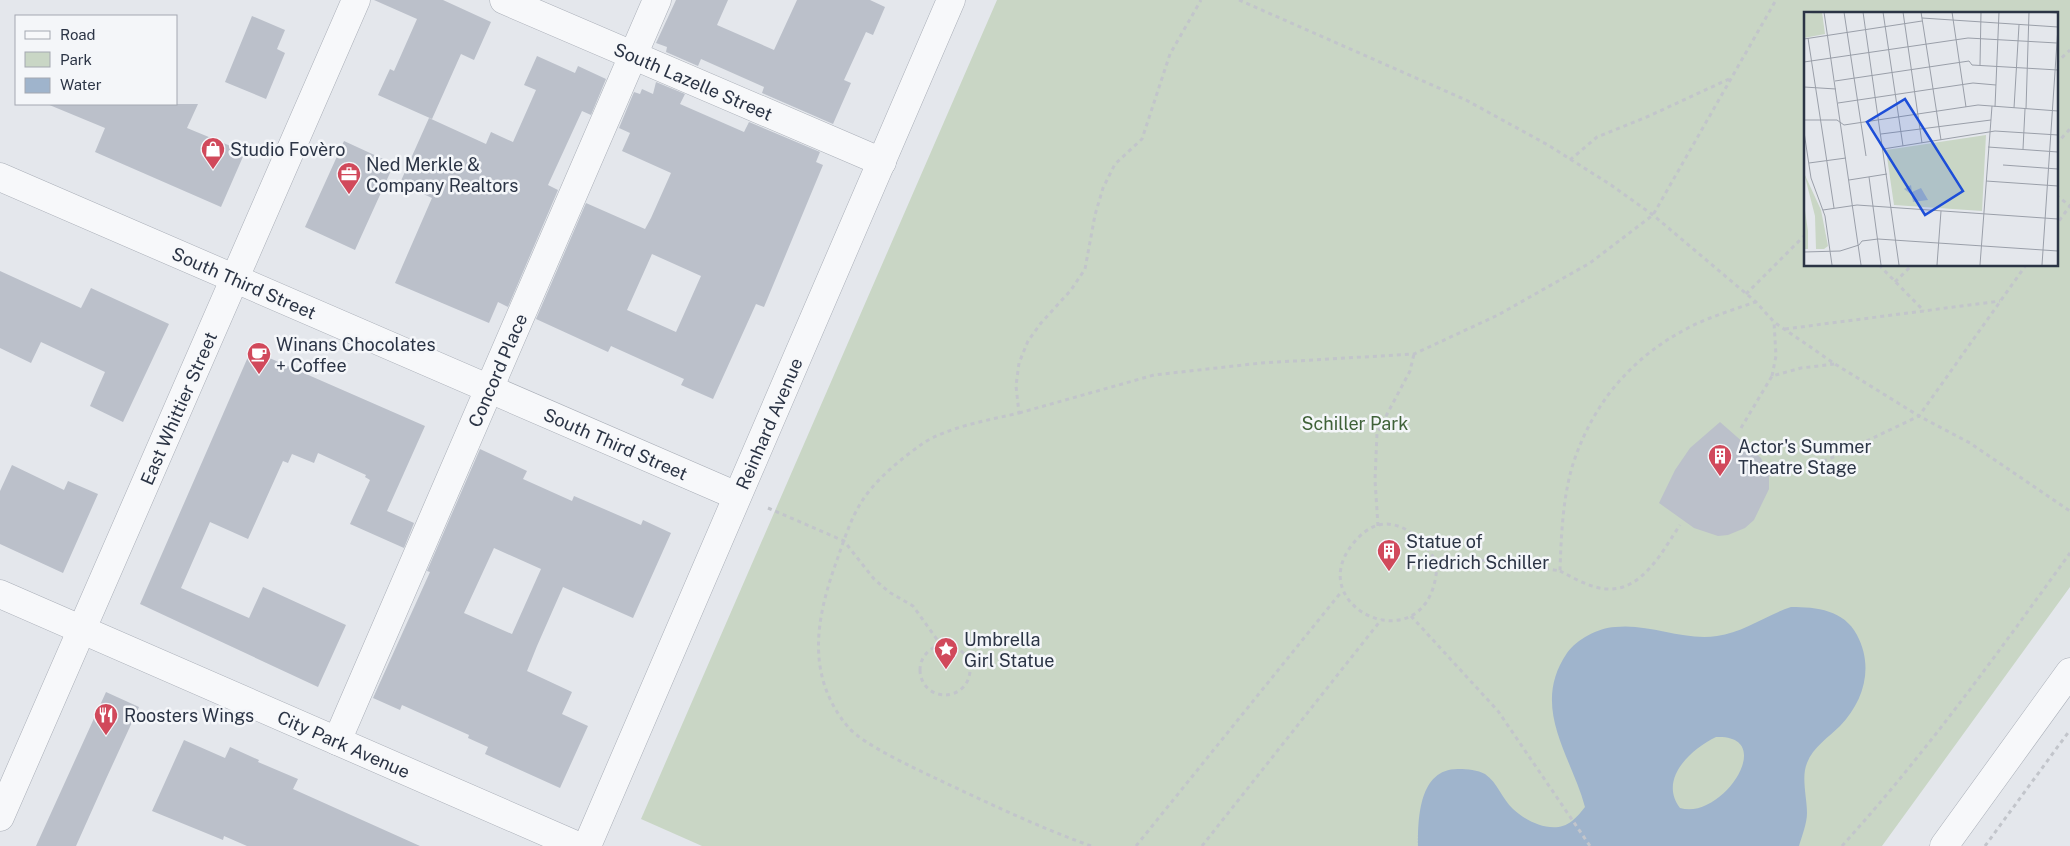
<svg xmlns="http://www.w3.org/2000/svg" width="2070" height="846" font-family="'Public Sans',sans-serif">
	<style>
		.green { fill: #c9d6c5; fill-rule: evenodd }
		.water { fill: #9fb4cc; fill-rule: evenodd }
		.building { fill: #bbc0ca; fill-rule: evenodd }
		.lines { fill: none; stroke-linecap: round; stroke-linejoin: round }
		.minor-casing { stroke: #a9aeb7; stroke-width: 29 }
		.path { stroke: #c2c5cb; stroke-width: 3; stroke-dasharray: 4 4; stroke-linecap: butt }
		.minor { stroke: #f7f8fa; stroke-width: 28 }
		.labels { text-anchor: middle; dominant-baseline: central; stroke-width: 5; stroke-linejoin: round; paint-order: stroke }
		.street-label { font-size: 18px; fill: #2b3445; stroke: #f4f6f9 }
		.poi-label { font-size: 18px; fill: #2b3445; stroke: #f4f6f9; text-anchor: start }
		.park-label { font-size: 18px; fill: #3f6138; stroke: #f4f6f9 }
		.inset-road { fill: none; stroke: #9a9fa9; stroke-width: 1 }
		.view { fill: #1d4ed8; fill-opacity: 0.15; stroke: #1d4ed8; stroke-width: 2.5 }
		.inset-edge { fill: none; stroke: #2b3445; stroke-width: 2.5 }
	</style>
	<rect width="100%" height="100%" fill="#e4e7ec"/>
	<path class="green" d="M 997,0 L 2070,0 L 2070,587 L 1882,846 L 702,846 L 641,819 ZM 1805,14 L 2056,14 L 2056,265 L 1805,265 Z"/>
	<path class="water" d="M 1791,607 C 1817,607 1844,610 1857,635 C 1874,667 1864,701 1840,726 C 1829,737 1813,747 1807,763 C 1801,777 1807,798 1807,813 C 1807,823 1802,836 1799,846 L 1418,846 C 1418,818 1419,768 1459,769 C 1467,769 1478,770 1485,774 C 1498,783 1502,799 1513,809 C 1528,823 1555,835 1572,821 C 1577,817 1581,812 1585,807 C 1571,755 1530,707 1567,653 C 1577,639 1598,628 1615,627 C 1649,623 1683,641 1717,636 C 1742,633 1767,615 1791,607 ZM 1716,737 C 1779,734 1722,821 1680,808 C 1658,779 1691,749 1716,737 Z"/>
	<path class="building" d="M 374,0 L 443,0 L 491,22 L 474,60 L 461,54 L 432,119 L 378,95 L 390,69 L 394,71 L 417,19 Z
		M 676,0 L 728,0 L 717,25 L 774,50 L 797,0 L 870,0 L 885,7 L 873,35 L 866,32 L 844,80 L 851,83 L 833,124 L 762,93 L 764,87 L 701,59 L 698,66 L 666,52 L 667,47 L 656,43 Z
		M 252,16 L 285,30 L 277,49 L 285,53 L 266,99 L 225,82 Z
		M 537,56 L 575,73 L 578,66 L 606,79 L 591,115 L 582,111 L 548,185 L 558,190 L 508,307 L 498,302 L 489,323 L 395,283 L 432,198 L 400,183 L 429,118 L 486,144 L 491,132 L 513,142 L 536,90 L 524,85 Z
		M 656,82 L 685,94 L 680,104 L 744,132 L 749,122 L 820,152 L 816,162 L 823,165 L 764,307 L 756,304 L 713,399 L 681,385 L 684,379 L 611,346 L 608,352 L 536,319 L 586,203 L 645,229 L 651,218 L 671,173 L 622,151 L 630,133 L 619,128 L 634,92 L 640,94 L 642,89 L 653,94 ZM 652,254 L 701,276 L 676,332 L 627,310 Z
		M 47,104 L 198,104 L 187,128 L 245,152 L 221,207 L 95,152 L 105,128 Z
		M 344,141 L 394,164 L 355,250 L 305,227 Z
		M 0,271 L 81,308 L 91,288 L 169,324 L 123,422 L 90,406 L 105,372 L 41,342 L 31,363 L 0,348 Z
		M 251,350 L 425,426 L 387,511 L 414,523 L 404,548 L 350,524 L 370,480 L 365,477 L 366,475 L 318,453 L 314,463 L 292,454 L 288,463 L 283,461 L 248,539 L 210,522 L 181,588 L 249,618 L 263,587 L 346,625 L 318,687 L 140,604 Z
		M 1720,422 L 1761,458 L 1769,475 L 1769,489 L 1754,520 L 1745,528 L 1728,535 L 1718,536 L 1694,528 L 1659,503 L 1675,470 L 1690,448 Z
		M 480,449 L 527,471 L 523,479 L 572,501 L 574,496 L 641,525 L 643,520 L 671,533 L 633,618 L 563,587 L 537,646 L 527,671 L 572,692 L 562,714 L 588,726 L 560,788 L 485,754 L 488,747 L 468,738 L 469,735 L 402,705 L 400,710 L 373,698 L 430,572 L 427,571 ZM 494,548 L 541,569 L 512,634 L 464,613 Z
		M 12,465 L 64,490 L 68,481 L 98,494 L 63,573 L 0,544 L 0,491 Z
		M 106,692 L 139,707 L 106,779 L 76,846 L 36,846 Z
		M 184,740 L 225,758 L 230,747 L 259,760 L 258,762 L 298,779 L 293,789 L 420,846 L 247,846 L 224,836 L 223,840 L 152,811 Z"/>
	<g class="lines">
		<g class="minor-casing">
			<g id="minor">
				<path id="s1" d="M 504,0 L 882,162"/>
				<path id="s2" d="M 0,177 L 737,496"/>
				<path id="s3" d="M 0,594 L 578,846"/>
				<path id="s4" d="M 337,741 L 657,0"/>
				<path id="s5" d="M 0,817 L 356,0"/>
				<path id="s6" d="M 587,846 L 951,0"/>
				<path d="M 1944,846 L 2070,672"/>
			</g>
		</g>
		<path class="path" d="M 1239,0 L 1466,100 L 1548,145 L 1611,185 L 1653,215 L 1756,302 L 1774,322 L 1835,364 L 1919,416 L 1970,443 L 2070,511
			M 2056,63 L 2070,50
			M 2056,144 L 2070,129
			M 1570,160 L 1597,137 L 1649,116 L 1729,79
			M 2056,195 L 2070,206 L 2056,225
			M 1879,265 L 1924,311
			M 1895,282 L 1912,265
			M 1746,294 L 1805,235
			M 1785,329 L 2000,301
			M 1772,376 L 1776,356 L 1774,322
			M 1019,413 L 1154,375 L 1261,363 L 1414,354 L 1498,315 L 1590,263 L 1653,215 L 1776,0
			M 1741,428 L 1772,376 L 1801,368 L 1835,364
			M 1769,475 L 1787,473 L 1829,459 L 1919,416 L 2026,265
			M 768,508 L 844,541 L 874,579 L 889,592 L 913,606 L 941,645
			M 1378,526 L 1375,480 L 1377,433 L 1410,371 L 1414,354
			M 1437,564 C 1433,671 1290,606 1359,537 C 1388,507 1423,535 1437,564 L 1460,561 L 1501,560 L 1560,571 C 1561,537 1563,493 1574,461 C 1594,402 1632,357 1688,328 C 1709,317 1733,310 1755,302
			M 1560,571 C 1574,578 1590,588 1607,589 C 1643,591 1663,550 1680,525
			M 1411,616 L 1498,711 L 1590,846
			M920 670a25 25 0 1 1 50 0a25 25 0 1 1-50 0Z
			M 1091,846 C 1038,827 986,802 935,778 C 912,767 864,745 848,727 C 805,675 816,618 837,560 C 844,540 851,518 862,501 C 877,478 901,459 922,444 C 947,427 989,420 1019,413 L 1016,386 L 1019,363 L 1028,341 L 1041,323 L 1071,290 L 1085,269 L 1095,215 L 1103,188 L 1115,164 L 1142,139 L 1170,54 L 1201,0
			M 1136,846 L 1342,591
			M 1202,846 L 1381,620
			M 1842,846 C 1926,753 1997,654 2070,553
			M 1985,846 L 2070,730"/>
		<use href="#minor" class="minor"/>
	</g>
	<defs>
		<g id="shop-pin" transform="scale(1.25)"><path d="M0 17L-7.5 6A9.5 9.5 0 1 1 7.5 6Z" fill="#d1495b" stroke="#f4f6f9"/><path d="M-5-2.5h2.3a2.7 3.5 0 0 1 5.4 0H5L5.5 6h-11ZM-1.5-2.5h3a1.5 2.3 0 0 0-3 0Z" fill="#fff"/></g>
		<g id="office-pin" transform="scale(1.25)"><path d="M0 17L-7.5 6A9.5 9.5 0 1 1 7.5 6Z" fill="#d1495b" stroke="#f4f6f9"/><path d="M-6-3h4V-5.5h4V-3h4V5H-6ZM-1-4.5V-3h2v-1.5ZM-6 0V1H6V0Z" fill="#fff"/></g>
		<g id="cafe-pin" transform="scale(1.25)"><path d="M0 17L-7.5 6A9.5 9.5 0 1 1 7.5 6Z" fill="#d1495b" stroke="#f4f6f9"/><path d="M-5.5-4.5H6V0H3Q3 3.5 0 3.5H-2.5Q-5.5 3.5-5.5 0ZM3-3.2v2h1.7v-2ZM-6 4.5H4V6H-6Z" fill="#fff"/></g>
		<g id="building-pin" transform="scale(1.25)"><path d="M0 17L-7.5 6A9.5 9.5 0 1 1 7.5 6Z" fill="#d1495b" stroke="#f4f6f9"/><path d="M-4-6H4V6H1V3H-1V6H-4ZM-2.5-4.3h1.7v1.8h-1.7ZM.8-4.3h1.7v1.8H.8ZM-2.5-1h1.7V.8h-1.7ZM.8-1h1.7V.8H.8Z" fill="#fff"/></g>
		<g id="sight-pin" transform="scale(1.25)"><path d="M0 17L-7.5 6A9.5 9.5 0 1 1 7.5 6Z" fill="#d1495b" stroke="#f4f6f9"/><path d="M0-6L1.8-2.2L6-1.7L2.9 1.2L3.7 5.4L0 3.3L-3.7 5.4L-2.9 1.2L-6-1.7L-1.8-2.2Z" fill="#fff"/></g>
		<g id="restaurant-pin" transform="scale(1.25)"><path d="M0 17L-7.5 6A9.5 9.5 0 1 1 7.5 6Z" fill="#d1495b" stroke="#f4f6f9"/><path d="M-5-6h1v4h1v-4h1v4h1v-4h1v5L-1.5 .5V6h-2V.5L-5-1ZM5-6V6H3V1.5H1.5Q1.5-4 5-6Z" fill="#fff"/></g>
	</defs>
	<g fill-rule="evenodd">
		<use href="#shop-pin" x="213" y="149"/>
		<use href="#office-pin" x="349" y="174"/>
		<use href="#cafe-pin" x="259" y="354"/>
		<use href="#building-pin" x="1720" y="456"/>
		<use href="#building-pin" x="1389" y="551"/>
		<use href="#sight-pin" x="946" y="649"/>
		<use href="#restaurant-pin" x="106" y="715"/>
	</g>
	<g class="labels">
		<g class="street-label">
			<text stroke="none"><textPath href="#s1" startOffset="206">South Lazelle Street</textPath></text>
			<text stroke="none"><textPath href="#s2" startOffset="266">South Third Street</textPath></text>
			<text stroke="none"><textPath href="#s4" startOffset="404">Concord Place</textPath></text>
			<text stroke="none"><textPath href="#s5" startOffset="446">East Whittier Street</textPath></text>
			<text stroke="none"><textPath href="#s6" startOffset="460">Reinhard Avenue</textPath></text>
			<text stroke="none"><textPath href="#s2" startOffset="671">South Third Street</textPath></text>
			<text stroke="none"><textPath href="#s3" startOffset="375">City Park Avenue</textPath></text>
		</g>
		<g class="poi-label">
			<text x="230" y="149">Studio Fovèro</text>
			<text x="366" y="164">Ned Merkle &amp;<tspan x="366" dy="21">Company Realtors</tspan></text>
			<text x="276" y="344">Winans Chocolates<tspan x="276" dy="21">+ Coffee</tspan></text>
			<text x="1738" y="446">Actor's Summer<tspan x="1738" dy="21">Theatre Stage</tspan></text>
			<text x="1406" y="541">Statue of<tspan x="1406" dy="21">Friedrich Schiller</tspan></text>
			<text x="964" y="639">Umbrella<tspan x="964" dy="21">Girl Statue</tspan></text>
			<text x="124" y="715">Roosters Wings</text>
		</g>
		<g class="park-label">
			<text x="1355" y="423">Schiller Park</text>
		</g>
	</g>
	<g transform="translate(1804 12)">
		<rect width="254" height="254" fill="#e4e7ec"/>
		<path d="M 18,0 L 21,22 L 0,26 L 0,2 ZM 182,123 L 178,199 L 90,193 L 82,138 ZM 0,161 L 17,198 L 24,234 L 20,237 L 12,237 L 11,204 ZM 0,192 L 4,219 L 4,237 L 0,237 Z" fill="#c9d6c5"/>
		<path d="M 107,173 L 108,180 L 117,176 L 124,188 L 109,190 L 108,183 L 100,177 Z" fill="#9fb4cc"/>
		<path class="inset-road" d="M 20,0 L 57,253M 40,0 L 62,144M 59,0 L 95,253M 79,0 L 99,134M 99,0 L 118,131M 117,0 L 137,128M 148,0 L 162,95M 237,0 L 254,1M 118,6 L 254,15 L 238,253M 4,26 L 30,196M 0,27 L 118,9M 0,50 L 164,26 L 253,31M 176,53 L 177,0M 31,69 L 165,49 L 168,53 L 254,58M 0,75 L 32,77M 34,91 L 169,71 L 192,73M 191,95 L 195,0M 210,96 L 215,13M 222,97 L 225,0M 0,108 L 33,108 L 40,113 L 174,93 L 254,99M 0,120 L 7,166 L 21,204 L 28,253M 77,122 L 187,108M 184,135 L 254,140M 79,137 L 191,119 L 254,123M 219,137 L 221,97M 5,151 L 42,146M 199,153 L 254,157M 65,165 L 77,253M 45,168 L 83,162M 182,169 L 254,174M 19,198 L 53,193 L 254,207M 55,233 L 58,229 L 74,227 L 254,239M 0,240 L 36,239 L 55,233M 133,253 L 137,199M 176,253 L 188,94"/>
		<path class="view" d="M 101,87 L 159,179 L 121,203 L 63,110 Z"/>
		<rect width="254" height="254" class="inset-edge"/>
	</g>
	<rect x="15" y="15" width="162" height="90" fill="#f4f6f9" stroke="#a4a8b1"/>
	<rect x="25" y="31" width="25" height="8" fill="#f7f8fa" stroke="#a4a8b1"/>
	<text x="60" y="40" font-size="15" fill="#2b3445">Road</text>
	<rect x="25" y="52" width="25" height="15" fill="#c9d6c5" stroke="#a4a8b1"/>
	<text x="60" y="65" font-size="15" fill="#2b3445">Park</text>
	<rect x="25" y="78" width="25" height="15" fill="#9fb4cc" stroke="#a4a8b1"/>
	<text x="60" y="90" font-size="15" fill="#2b3445">Water</text>
</svg>
